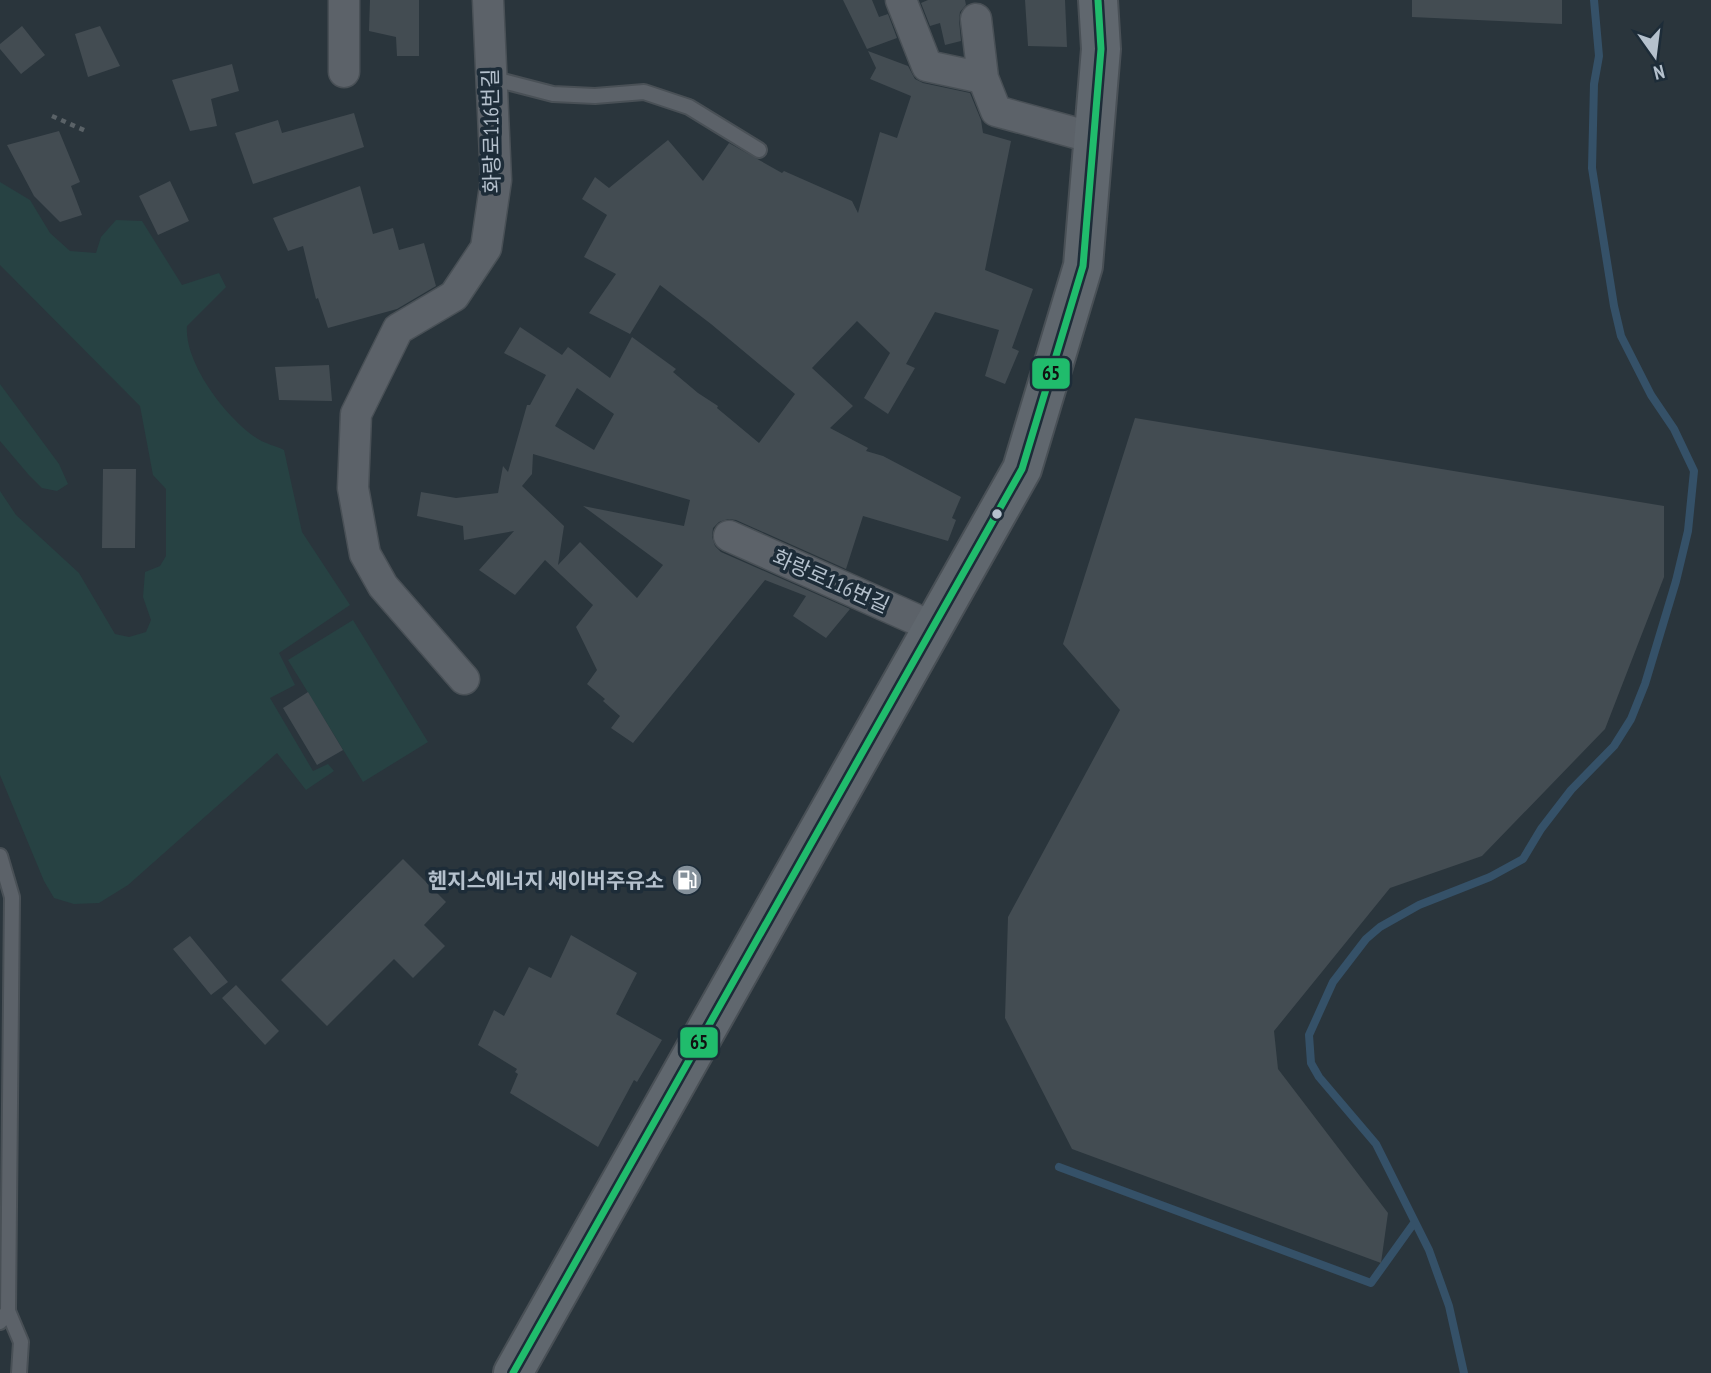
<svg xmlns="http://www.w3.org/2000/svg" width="1711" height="1373" font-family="'PT Sans Narrow','Noto Sans KR',sans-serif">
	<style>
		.green { fill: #274243 }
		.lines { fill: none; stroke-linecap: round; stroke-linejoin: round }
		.stream { stroke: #355168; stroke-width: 8 }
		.building { fill: #434c52; fill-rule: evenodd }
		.lane-casing { stroke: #495056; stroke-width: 18 }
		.street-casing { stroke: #495056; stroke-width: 33 }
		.secondary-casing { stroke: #495056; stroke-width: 42 }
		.path { stroke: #5a6267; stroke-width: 4.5; stroke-dasharray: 5 5; stroke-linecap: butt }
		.lane { stroke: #5c6269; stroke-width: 14 }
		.street { stroke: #5c6269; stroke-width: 30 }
		.secondary { stroke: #60676e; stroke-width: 38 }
		.bus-1-casing { stroke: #1d2c38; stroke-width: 12 }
		.bus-1 { stroke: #20bc6c; stroke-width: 7 }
		.bus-dot { fill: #b5c1cd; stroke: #1d2c38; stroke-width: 2.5 }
		.labels { text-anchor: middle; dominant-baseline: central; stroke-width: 7; stroke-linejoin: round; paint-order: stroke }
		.street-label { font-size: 21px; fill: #b5c1cd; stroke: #1d2c38 }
		.poi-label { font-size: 21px; font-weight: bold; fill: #b5c1cd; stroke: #1d2c38; text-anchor: end }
		.line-badge { stroke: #1d2c38; stroke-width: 2.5 }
		.pale-badge-label { font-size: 19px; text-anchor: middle; font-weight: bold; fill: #111 }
	</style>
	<rect width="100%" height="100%" fill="#2a353c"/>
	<path class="green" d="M 0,182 L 30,200 L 50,233 L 70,251 L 96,253 L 101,237 L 116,220 L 142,221 L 182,285 L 219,273 L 226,287 L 187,326 C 184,364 228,420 258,439 C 266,444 276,446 284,450 L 302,532 L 350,605 L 279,653 L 295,685 L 270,698 L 313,771 L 328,764 L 334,771 L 306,790 L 277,753 L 128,885 L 99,903 L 74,904 L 54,898 L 44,881 L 0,775 L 0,491 L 16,515 L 79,573 L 115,634 L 129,637 L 146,632 L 151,620 L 143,597 L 145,572 L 160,566 L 166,556 L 166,489 L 153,475 L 140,406 L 0,265 Z
		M 0,384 L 59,464 L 68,484 L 57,491 L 42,488 L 28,474 L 0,441 Z
		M 353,620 L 428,742 L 363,782 L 288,660 Z"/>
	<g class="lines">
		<path class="stream" d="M 1059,1167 L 1371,1283 L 1414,1223
			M 1464,1373 L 1449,1306 L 1429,1250 L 1376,1144 L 1319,1077 L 1311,1063 L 1309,1035 L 1333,982 L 1366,939 L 1380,927 L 1419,905 L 1490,877 L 1523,859 L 1541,829 L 1571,790 L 1614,746 L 1631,719 L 1645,684 L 1676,581 L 1688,531 L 1694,471 L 1674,429 L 1651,395 L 1621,336 L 1614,306 L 1592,168 L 1594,84 L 1599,56 L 1594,0"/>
	</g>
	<path class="building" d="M 370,0 L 419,0 L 419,56 L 397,56 L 396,37 L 369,31 Z
		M 843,0 L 872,0 L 879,17 L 888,14 L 897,38 L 867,49 Z
		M 928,0 L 965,0 L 966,5 L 960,12 L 959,20 L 961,41 L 945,45 L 940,23 L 930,26 L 921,3 Z
		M 1025,0 L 1065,0 L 1067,47 L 1028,46 Z
		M 1412,0 L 1562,0 L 1562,24 L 1412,17 Z
		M 22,26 L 45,55 L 21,74 L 0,49 L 0,44 Z
		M 100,26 L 120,66 L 88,77 L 75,34 Z
		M 868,51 L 908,66 L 915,79 L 923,83 L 970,93 L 981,120 L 983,133 L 1011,141 L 985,270 L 1033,289 L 1012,348 L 1019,351 L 1005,384 L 985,376 L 999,330 L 935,312 L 906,364 L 915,368 L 888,414 L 864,398 L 890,353 L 857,321 L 812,368 L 853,406 L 830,428 L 868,448 L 866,451 L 883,456 L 961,497 L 952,518 L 956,520 L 948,541 L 863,516 L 846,569 L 736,520 L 728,519 L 719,522 L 713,528 L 712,537 L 715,546 L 721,552 L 850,609 L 826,638 L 793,616 L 806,596 L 765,580 L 633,743 L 611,728 L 620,716 L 603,701 L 605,699 L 587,684 L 597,670 L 576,627 L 593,605 L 545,560 L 515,595 L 479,570 L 514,531 L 464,540 L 463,526 L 417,516 L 421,492 L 456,498 L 498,493 L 503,466 L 508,472 L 527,405 L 530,405 L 546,375 L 504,353 L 520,327 L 562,355 L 568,347 L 610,378 L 632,337 L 676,369 L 673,372 L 698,393 L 718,406 L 717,408 L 759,443 L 795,394 L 711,324 L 660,285 L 630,334 L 589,313 L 616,274 L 584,257 L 607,215 L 582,199 L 595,177 L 609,188 L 668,140 L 703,181 L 729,143 L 782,173 L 784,171 L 852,201 L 858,213 L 880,132 L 897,138 L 911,96 L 870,79 L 876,68 ZM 577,388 L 614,414 L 594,450 L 555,426 ZM 533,454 L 690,500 L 684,526 L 583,506 L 663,565 L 637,598 L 580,542 L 558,565 L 564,526 L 522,486 L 532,474 Z
		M 232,64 L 239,91 L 211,99 L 217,126 L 190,131 L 172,80 Z
		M 354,113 L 364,147 L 253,184 L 235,133 L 278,120 L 282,133 Z
		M 59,131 L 80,182 L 71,186 L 82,215 L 60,222 L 34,196 L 7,145 Z
		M 170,181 L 189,221 L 158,235 L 139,196 Z
		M 360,186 L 373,234 L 393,228 L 399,250 L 424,243 L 436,286 L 397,309 L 328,328 L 318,298 L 316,299 L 303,246 L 288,251 L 273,218 Z
		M 329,365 L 332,401 L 279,400 L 275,367 Z
		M 1135,418 L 1664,506 L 1664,577 L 1605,729 L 1482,856 L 1390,888 L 1274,1031 L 1278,1069 L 1388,1213 L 1381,1263 L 1072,1149 L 1005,1018 L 1008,917 L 1120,710 L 1063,644 Z
		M 103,469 L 136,469 L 135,548 L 102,548 Z
		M 308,692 L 343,750 L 317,765 L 283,708 Z
		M 403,859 L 446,902 L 424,925 L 445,946 L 413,978 L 394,959 L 327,1026 L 281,980 Z
		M 571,935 L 637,973 L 616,1014 L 662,1040 L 637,1082 L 634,1080 L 598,1147 L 510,1093 L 518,1074 L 515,1072 L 517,1069 L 478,1045 L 494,1010 L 504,1016 L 529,967 L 551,978 Z
		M 190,936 L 228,982 L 211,995 L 173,949 Z
		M 236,985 L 279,1031 L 265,1045 L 222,998 Z"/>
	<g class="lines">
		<g class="lane-casing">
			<path id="lane" d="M 491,78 L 553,94 L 595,96 L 644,92 L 689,107 L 759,150
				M 0,856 L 12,897 L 8,1311
				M 0,1322 L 8,1311 L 21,1342 L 19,1373"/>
		</g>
		<g class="street-casing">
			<path id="street" d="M 344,0 L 344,72
				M 901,0 L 927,66 L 983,78 L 996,111 L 1094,138
				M 976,19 L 983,78
				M 729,536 L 933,627
				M 464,679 L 383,586 L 365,554 L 353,488 L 356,414 L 398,329 L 454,296 L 486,248 L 496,180 L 488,0"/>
		</g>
		<g class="secondary-casing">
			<path id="secondary" d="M 513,1373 L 1022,469 L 1083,266 L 1101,49 L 1098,0"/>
		</g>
		<path class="path" d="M 52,116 L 86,131"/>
		<use href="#lane" class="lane"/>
		<use href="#street" class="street"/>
		<use href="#secondary" class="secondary"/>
		<g class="bus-1-casing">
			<path id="bus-1" d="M 513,1373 L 1022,469 L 1083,266 L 1101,49 L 1098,0"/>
		</g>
		<use href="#bus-1" class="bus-1"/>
	</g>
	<defs>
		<g id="fuel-disc" transform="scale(1.575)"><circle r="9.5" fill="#84909a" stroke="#1d2c38"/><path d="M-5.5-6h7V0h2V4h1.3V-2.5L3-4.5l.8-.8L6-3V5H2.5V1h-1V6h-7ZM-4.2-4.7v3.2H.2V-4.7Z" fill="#fff"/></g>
	</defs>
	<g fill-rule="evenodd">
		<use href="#fuel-disc" x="687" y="880"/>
	</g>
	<circle class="bus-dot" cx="997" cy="514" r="6"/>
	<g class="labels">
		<g class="street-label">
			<text transform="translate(491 131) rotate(-91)">화랑로116번길</text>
			<text transform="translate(831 581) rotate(24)">화랑로116번길</text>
		</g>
		<g class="poi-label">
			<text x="664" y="880">헨지스에너지 세이버주유소</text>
		</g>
	</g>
	<g class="line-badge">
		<rect x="1031" y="357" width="40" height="33" rx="7" fill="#20bc6c"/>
		<rect x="679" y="1026" width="40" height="33" rx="7" fill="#20bc6c"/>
	</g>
	<g class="pale-badge-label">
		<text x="1051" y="380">65</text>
		<text x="699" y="1049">65</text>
	</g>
	<g transform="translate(1655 56) rotate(166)" stroke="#1d2c38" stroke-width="5" paint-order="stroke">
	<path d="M0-5L12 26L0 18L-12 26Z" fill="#b5c1cd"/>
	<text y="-10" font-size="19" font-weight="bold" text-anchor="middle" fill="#b5c1cd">N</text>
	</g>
</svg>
